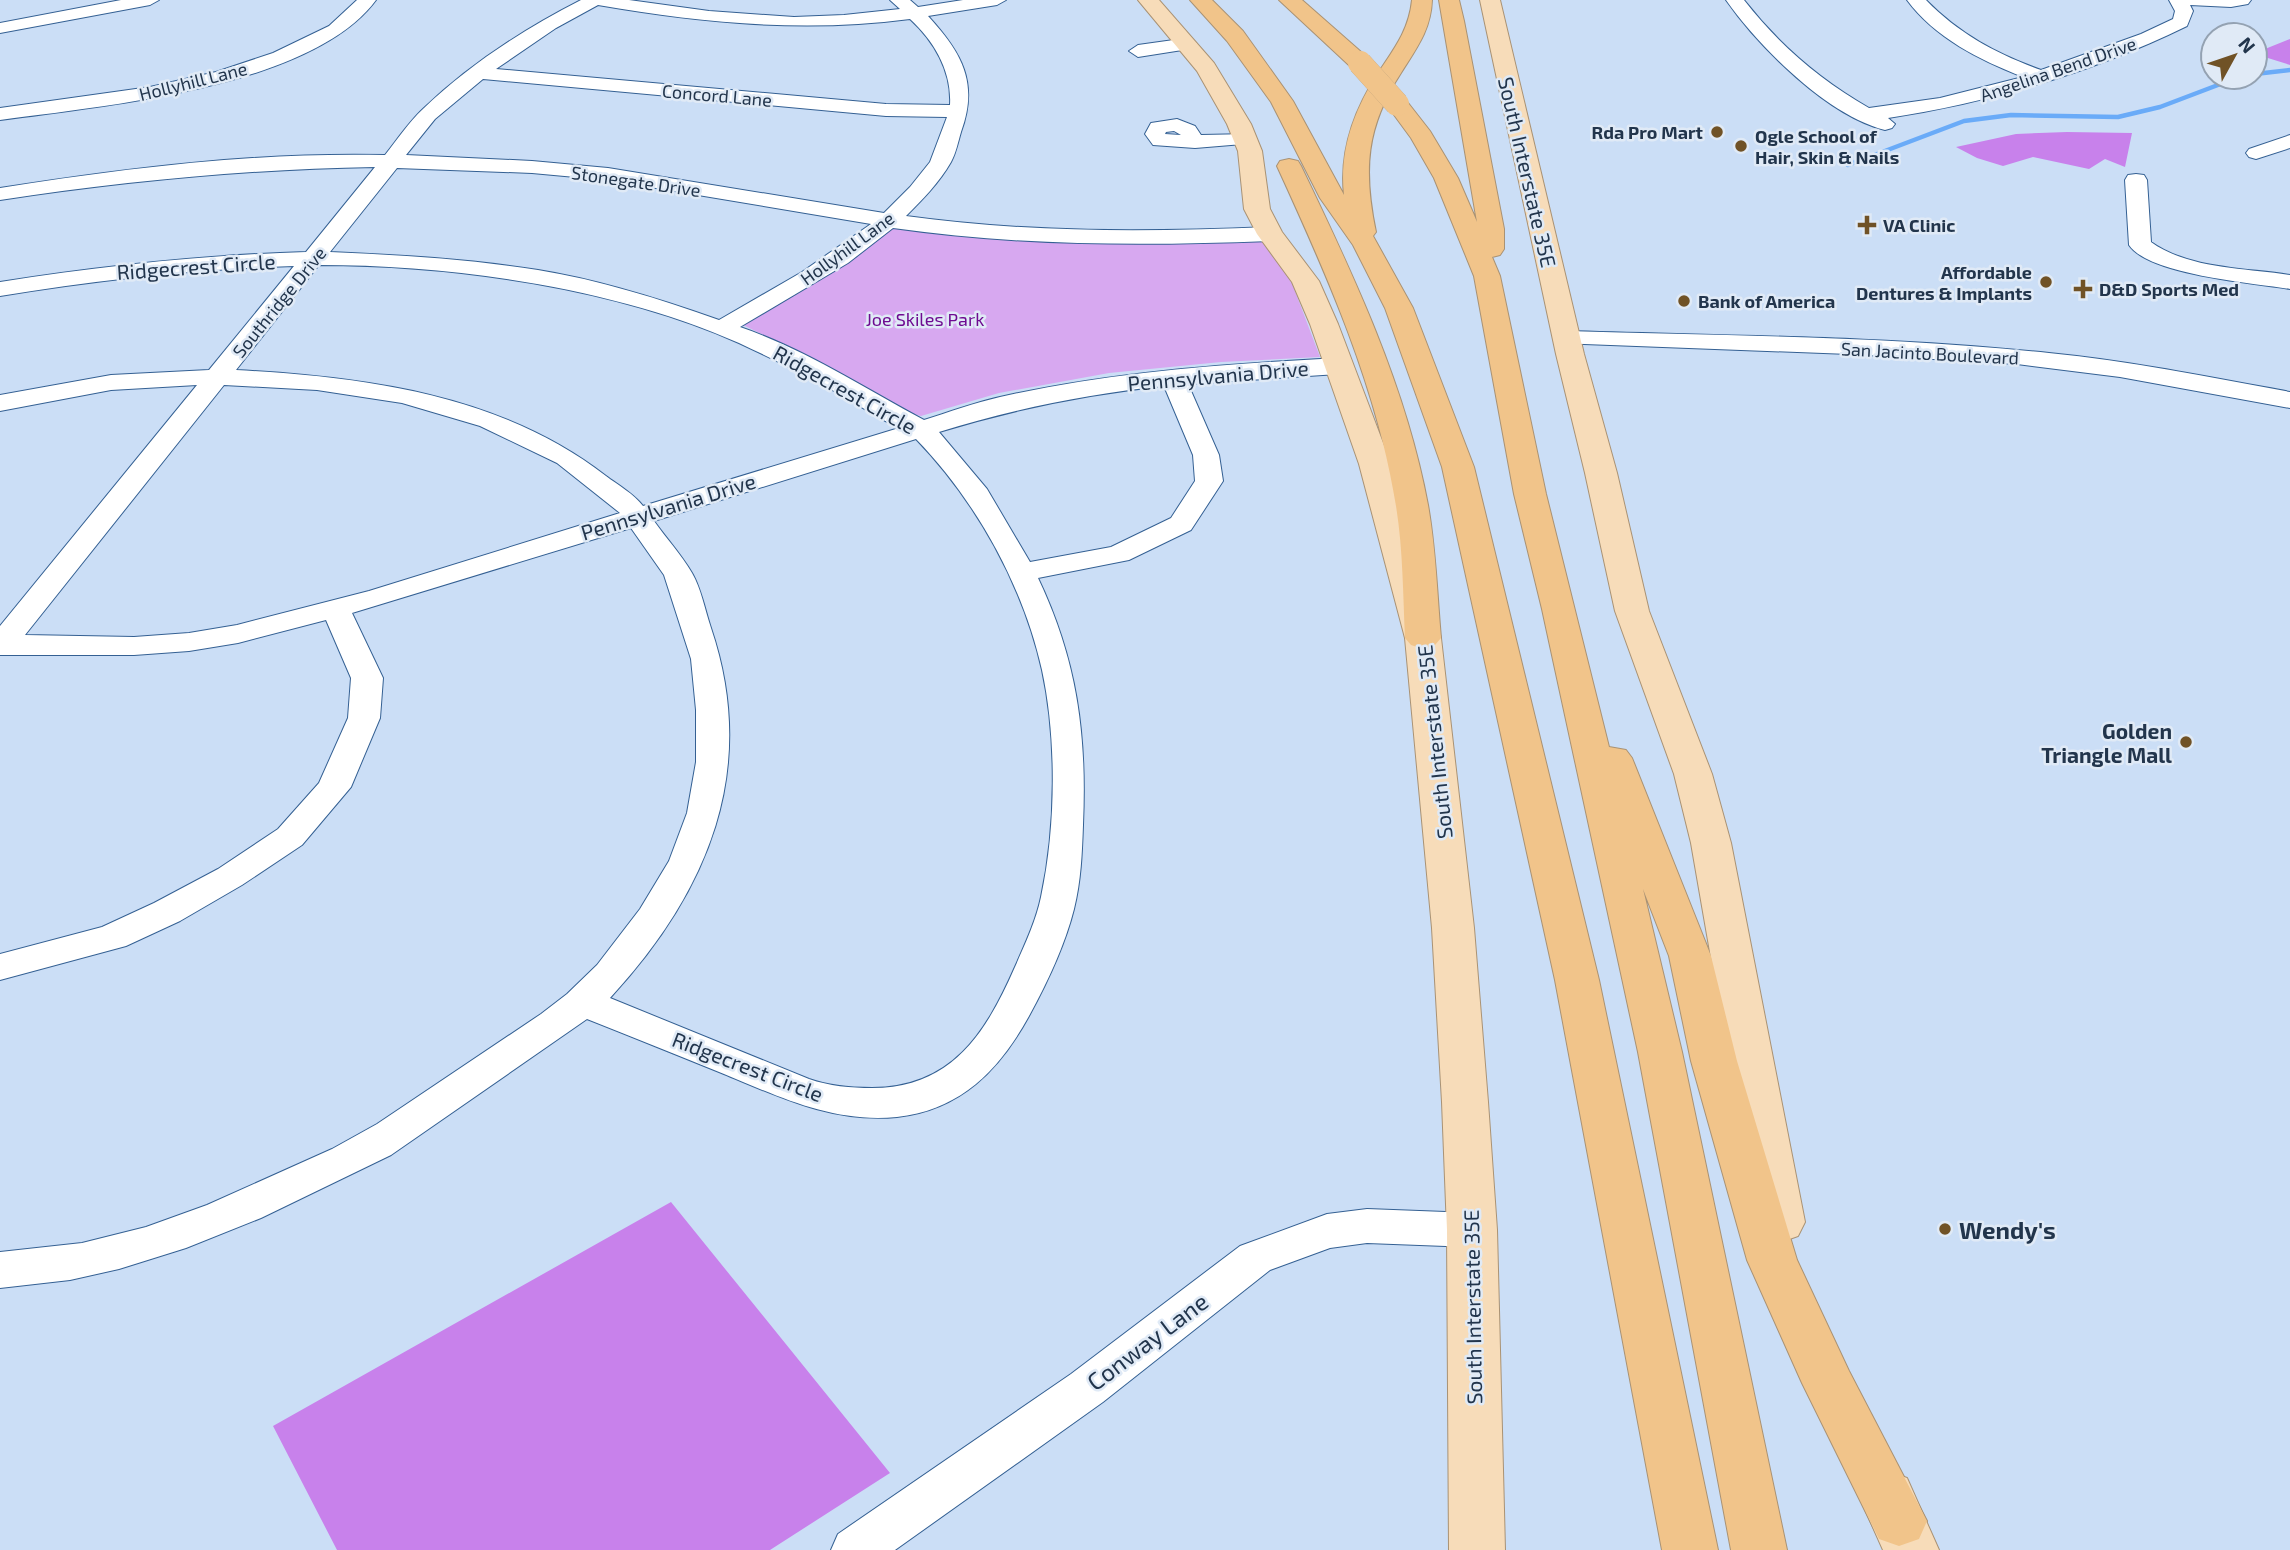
<svg xmlns="http://www.w3.org/2000/svg" width="2290" height="1550" font-family="'Exo 2',sans-serif">
	<style>
		.green { fill: #d7a8f0 }
		.forest { fill: #c881eb }
		.lines { fill: none; stroke-linecap: round; stroke-linejoin: round }
		.stream { stroke: #6aabf8; stroke-width: 4.5 }
		.minor-casing { stroke: #346093; stroke-width: 2 }
		.major-casing { stroke: #a99274; stroke-width: 2 }
		.highway-casing { stroke: #a99274; stroke-width: 2 }
		.minor { fill: #fff; fill-rule: evenodd }
		.major { fill: #f7dcb9; fill-rule: evenodd }
		.highway { fill: #f1c48a; fill-rule: evenodd }
		.highway-bridge-casing { stroke: #a99274; stroke-width: 24; stroke-linecap: butt }
		.highway-bridge { stroke: #f1c48a; stroke-width: 24 }
		.poi-dot { fill: #705226; stroke: #e0eaf6; stroke-width: 2.5 }
		.labels { text-anchor: middle; dominant-baseline: central; stroke-width: 5; stroke-linejoin: round; paint-order: stroke }
		.far-street-label { font-size: 18px; fill: #22354c; stroke: #e0eaf6 }
		.far-poi-label { font-size: 18px; font-weight: bold; fill: #22354c; stroke: #e0eaf6; text-anchor: start }
		.far-park-label { font-size: 18px; fill: #6e0b91; stroke: #e0eaf6 }
		.street-label { font-size: 21px; fill: #22354c; stroke: #e0eaf6 }
		.poi-label { font-size: 21px; font-weight: bold; fill: #22354c; stroke: #e0eaf6; text-anchor: end }
		.near-poi-label { font-size: 24px; font-weight: bold; fill: #22354c; stroke: #e0eaf6; text-anchor: start }
		.near-street-label { font-size: 24px; fill: #22354c; stroke: #e0eaf6 }
	</style>
	<rect width="100%" height="100%" fill="#cbdef6"/>
	<path class="green" d="M 897,224 L 1267,242 L 1292,283 L 1320,357 L 1221,362 L 1109,373 L 999,393 L 921,416 L 902,411 L 835,370 L 741,324 Z"/>
	<path class="forest" d="M 2290,39 L 2290,65 L 2255,54 L 2255,53 Z
		M 2067,132 L 2132,133 L 2125,167 L 2105,159 L 2089,169 L 2033,157 L 2003,166 L 1977,158 L 1956,147 L 2016,134 Z
		M 671,1202 L 890,1473 L 770,1550 L 337,1550 L 273,1426 Z"/>
	<g class="lines">
		<path class="stream" d="M 2255,74 L 2290,70
			M 1848,165 L 1964,121 L 2011,115 L 2118,117 L 2160,107 L 2239,77"/>
		<g class="minor-casing">
			<path id="minor" d="M 121,0 L 159,0 L 150,5 L 0,33 L 0,23 Z
				M 357,0 L 376,0 C 311,88 102,106 0,120 L 0,108 L 150,87 L 216,72 L 273,53 L 329,26 Z
				M 581,0 L 629,0 L 709,11 L 794,17 L 844,15 L 900,9 L 890,0 L 910,0 L 918,7 L 963,0 L 1006,0 L 997,5 L 928,16 C 962,53 979,83 961,132 C 958,142 956,153 951,162 C 939,183 922,200 906,216 C 1028,233 1148,232 1270,227 L 1278,229 L 1281,234 L 1278,239 L 1270,241 C 1143,246 1019,246 893,228 L 848,263 L 740,327 C 805,349 864,388 924,420 C 949,412 974,403 1000,397 C 1111,372 1225,364 1338,358 L 1347,361 L 1351,366 L 1347,371 L 1338,374 L 1188,384 L 1219,455 L 1223,481 L 1191,530 L 1129,560 L 1038,578 C 1077,660 1087,734 1083,825 C 1082,853 1081,881 1074,909 C 1065,945 1047,983 1029,1016 C 1000,1069 961,1110 897,1117 C 833,1123 782,1098 724,1074 C 679,1056 633,1037 587,1019 L 391,1155 L 261,1218 L 186,1248 L 119,1269 L 70,1280 L 0,1288 L 0,1252 L 82,1243 L 146,1227 L 207,1205 L 332,1149 L 377,1124 L 541,1014 L 567,994 L 597,965 L 640,909 L 669,861 L 687,813 L 696,762 L 696,710 L 691,659 L 664,575 L 631,528 L 352,613 L 383,678 L 380,718 L 351,787 L 302,845 L 242,885 L 180,921 L 126,946 L 0,980 L 0,954 L 102,927 L 154,903 L 218,869 L 278,829 L 319,783 L 348,718 L 351,678 L 326,620 L 238,643 L 189,651 L 134,655 L 0,655 L 0,626 L 197,385 L 111,390 L 0,411 L 0,395 L 111,375 L 209,370 L 294,266 C 195,269 98,280 0,296 L 0,282 C 102,266 202,255 306,252 L 375,167 C 248,169 125,181 0,200 L 0,188 C 127,168 256,152 385,155 C 397,140 409,122 423,109 C 469,65 524,29 581,0 ZM 598,5 C 703,23 804,33 910,19 C 934,41 952,71 950,105 L 886,104 L 496,69 L 556,28 ZM 483,79 L 886,116 L 947,117 L 930,162 L 910,187 L 884,213 L 608,168 L 532,161 L 406,155 L 435,119 ZM 397,168 L 532,173 L 608,180 L 871,224 L 802,272 L 719,320 C 660,299 600,280 538,270 C 469,259 400,255 330,252 ZM 319,265 C 455,265 615,288 739,343 C 771,358 804,374 834,391 C 856,403 876,417 899,428 L 643,506 C 634,494 618,485 606,476 C 501,394 364,377 236,370 ZM 224,385 L 317,390 L 402,403 L 480,426 L 557,463 L 620,513 L 369,591 L 237,625 L 189,633 L 134,637 L 25,635 ZM 1164,386 L 1193,455 L 1195,481 L 1171,518 L 1111,547 L 1030,562 L 987,489 L 939,432 C 1014,409 1086,394 1164,386 ZM 916,439 C 976,501 1023,585 1042,670 C 1057,739 1056,828 1041,897 C 1036,921 1025,944 1015,967 C 986,1033 952,1088 872,1088 C 851,1088 829,1086 809,1079 L 610,998 C 708,892 759,770 711,628 C 705,610 701,588 692,573 C 681,554 666,538 654,521 Z
				M 1726,0 L 1744,0 C 1779,45 1820,80 1869,108 L 1940,98 L 2023,77 C 1980,60 1935,38 1907,0 L 1926,0 C 1959,34 1997,54 2041,70 L 2141,34 L 2173,19 L 2175,11 L 2169,0 L 2251,0 L 2248,4 L 2231,7 L 2190,5 L 2193,11 L 2187,26 C 2093,72 1992,102 1888,118 L 1895,124 L 1892,128 L 1885,130 C 1828,116 1759,47 1726,0 Z
				M 1188,38 L 1197,44 L 1195,48 L 1138,57 L 1129,51 L 1138,45 Z
				M 1177,119 L 1195,126 L 1201,135 L 1250,134 L 1253,138 L 1250,142 L 1243,144 L 1195,148 L 1153,145 L 1145,134 L 1151,123 ZM 1174,131 L 1181,135 L 1165,134 L 1166,132 Z
				M 2290,135 L 2290,148 L 2256,159 L 2249,157 L 2246,153 L 2249,149 Z
				M 2136,174 L 2144,175 L 2147,180 L 2151,242 C 2188,269 2246,268 2290,275 L 2290,289 C 2254,283 2149,275 2129,245 L 2125,180 L 2128,175 Z
				M 1567,331 C 1728,336 1889,336 2049,353 C 2130,361 2210,377 2290,392 L 2290,408 L 2120,377 L 2017,364 L 1849,354 L 1558,343 L 1555,338 L 1558,333 Z
				M 1367,1209 L 1472,1213 L 1487,1218 L 1493,1230 L 1487,1242 L 1472,1247 L 1367,1243 L 1330,1248 L 1270,1270 L 1103,1402 L 895,1550 L 831,1550 L 838,1534 L 1071,1374 L 1240,1246 L 1327,1214 Z"/>
		</g>
		<g class="major-casing">
			<path id="major" d="M 1138,0 L 1159,0 L 1214,63 L 1251,124 L 1262,151 L 1270,209 L 1282,232 L 1319,281 L 1338,324 L 1391,464 L 1441,638 L 1474,928 L 1488,1102 L 1497,1230 L 1505,1550 L 1449,1550 L 1447,1230 L 1442,1102 L 1432,928 L 1405,638 L 1359,464 L 1310,324 L 1292,282 L 1257,234 L 1244,209 L 1238,151 L 1227,124 L 1197,71 Z
				M 1480,0 L 1500,0 L 1584,354 L 1617,473 L 1649,611 L 1712,774 L 1731,843 L 1805,1222 L 1798,1236 L 1781,1242 L 1764,1236 L 1757,1222 L 1691,843 L 1674,774 L 1615,611 L 1585,473 L 1556,354 Z
				M 1887,1471 L 1907,1478 L 1939,1550 L 1883,1550 L 1859,1496 L 1867,1478 Z"/>
		</g>
		<g class="highway-casing">
			<path id="highway" d="M 1190,0 L 1212,0 L 1243,31 L 1293,101 L 1344,195 C 1339,150 1354,110 1378,73 C 1394,49 1409,30 1412,0 L 1432,0 C 1431,30 1416,49 1401,73 C 1366,127 1363,170 1376,232 L 1373,236 L 1413,308 L 1474,467 L 1599,980 L 1718,1550 L 1662,1550 L 1555,980 L 1442,467 L 1385,308 L 1353,245 L 1320,198 L 1271,102 L 1227,41 Z
				M 1279,0 L 1302,0 L 1368,58 L 1371,63 L 1368,68 L 1352,68 Z
				M 1439,0 L 1459,0 L 1464,21 L 1504,229 L 1504,249 L 1500,255 L 1492,257 L 1500,276 L 1546,494 L 1609,747 L 1626,750 L 1632,758 L 1711,956 L 1737,1061 L 1797,1260 L 1849,1371 L 1927,1521 L 1919,1539 L 1899,1546 L 1879,1539 L 1802,1383 L 1747,1260 L 1691,1061 L 1669,956 L 1643,889 L 1682,1052 L 1787,1550 L 1731,1550 L 1638,1052 L 1542,609 L 1514,494 L 1474,276 L 1434,178 L 1411,138 L 1386,104 L 1389,99 L 1405,99 L 1430,131 L 1458,178 L 1477,222 Z
				M 1289,159 L 1298,161 L 1301,166 C 1353,274 1406,386 1428,505 C 1436,549 1437,594 1441,638 L 1435,645 L 1423,649 L 1411,645 L 1405,638 C 1403,594 1403,549 1396,506 C 1377,387 1327,275 1277,166 L 1280,161 Z"/>
		</g>
		<use href="#minor" class="minor"/>
		<use href="#major" class="major"/>
		<use href="#highway" class="highway"/>
		<g class="highway-bridge-casing">
			<path id="highway-bridge" d="M 1360,63 L 1397,104"/>
		</g>
		<use href="#highway-bridge" class="highway-bridge"/>
	</g>
	<g class="poi-dot">
		<circle cx="1717" cy="132" r="7"/>
		<circle cx="1741" cy="146" r="7"/>
		<path d="M1863.5 214.5h7v7h7v7h-7v7h-7v-7h-7v-7h7z"/>
		<circle cx="2046" cy="282" r="7"/>
		<path d="M2079.5 278.5h7v7h7v7h-7v7h-7v-7h-7v-7h7z"/>
		<circle cx="1684" cy="301" r="7"/>
		<circle cx="2186" cy="742" r="7"/>
		<circle cx="1945" cy="1229" r="7"/>
	</g>
	<g class="labels">
		<g class="far-street-label">
			<text transform="translate(2058 69) rotate(-19)">Angelina Bend Drive</text>
			<text transform="translate(193 81) rotate(-14)">Hollyhill Lane</text>
			<text transform="translate(717 95) rotate(5)">Concord Lane</text>
			<text transform="translate(636 181) rotate(8)">Stonegate Drive</text>
			<text transform="translate(847 248) rotate(-36)">Hollyhill Lane</text>
			<text transform="translate(279 302) rotate(-51)">Southridge Drive</text>
			<text transform="translate(1930 353) rotate(3)">San Jacinto Boulevard</text>
		</g>
		<g class="far-poi-label">
			<text x="1703" y="132" text-anchor="end">Rda Pro Mart</text>
			<text x="1755" y="136">Ogle School of<tspan x="1755" dy="21">Hair, Skin &amp; Nails</tspan></text>
			<text x="1883" y="225">VA Clinic</text>
			<text x="2032" y="272" text-anchor="end">Affordable<tspan x="2032" dy="21">Dentures &amp; Implants</tspan></text>
			<text x="2099" y="289">D&amp;D Sports Med</text>
			<text x="1698" y="301">Bank of America</text>
		</g>
		<g class="far-park-label">
			<text x="925" y="319">Joe Skiles Park</text>
		</g>
		<g class="street-label">
			<text transform="translate(1528 172) rotate(77)">South Interstate 35E</text>
			<text transform="translate(196 266) rotate(-4)">Ridgecrest Circle</text>
			<text transform="translate(1218 375) rotate(-5)">Pennsylvania Drive</text>
			<text transform="translate(845 389) rotate(29)">Ridgecrest Circle</text>
			<text transform="translate(668 506) rotate(-17)">Pennsylvania Drive</text>
			<text transform="translate(1434 742) rotate(-96)">South Interstate 35E</text>
			<text transform="translate(748 1066) rotate(21)">Ridgecrest Circle</text>
			<text transform="translate(1472 1307) rotate(-91)">South Interstate 35E</text>
		</g>
		<g class="poi-label">
			<text x="2172" y="730">Golden<tspan x="2172" dy="24">Triangle Mall</tspan></text>
		</g>
		<g class="near-poi-label">
			<text x="1959" y="1229">Wendy's</text>
		</g>
		<g class="near-street-label">
			<text transform="translate(1147 1341) rotate(-37)">Conway Lane</text>
		</g>
	</g>
	<g transform="translate(2234 56) rotate(50)"><circle r="33" fill="#e0eaf6" stroke="#94a2b2" stroke-width="2"/>
	<path d="M0-5L12 26L0 18L-12 26Z" fill="#705226"/>
	<text y="-10" font-size="19" font-weight="bold" text-anchor="middle" fill="#22354c">N</text>
	</g>
</svg>
